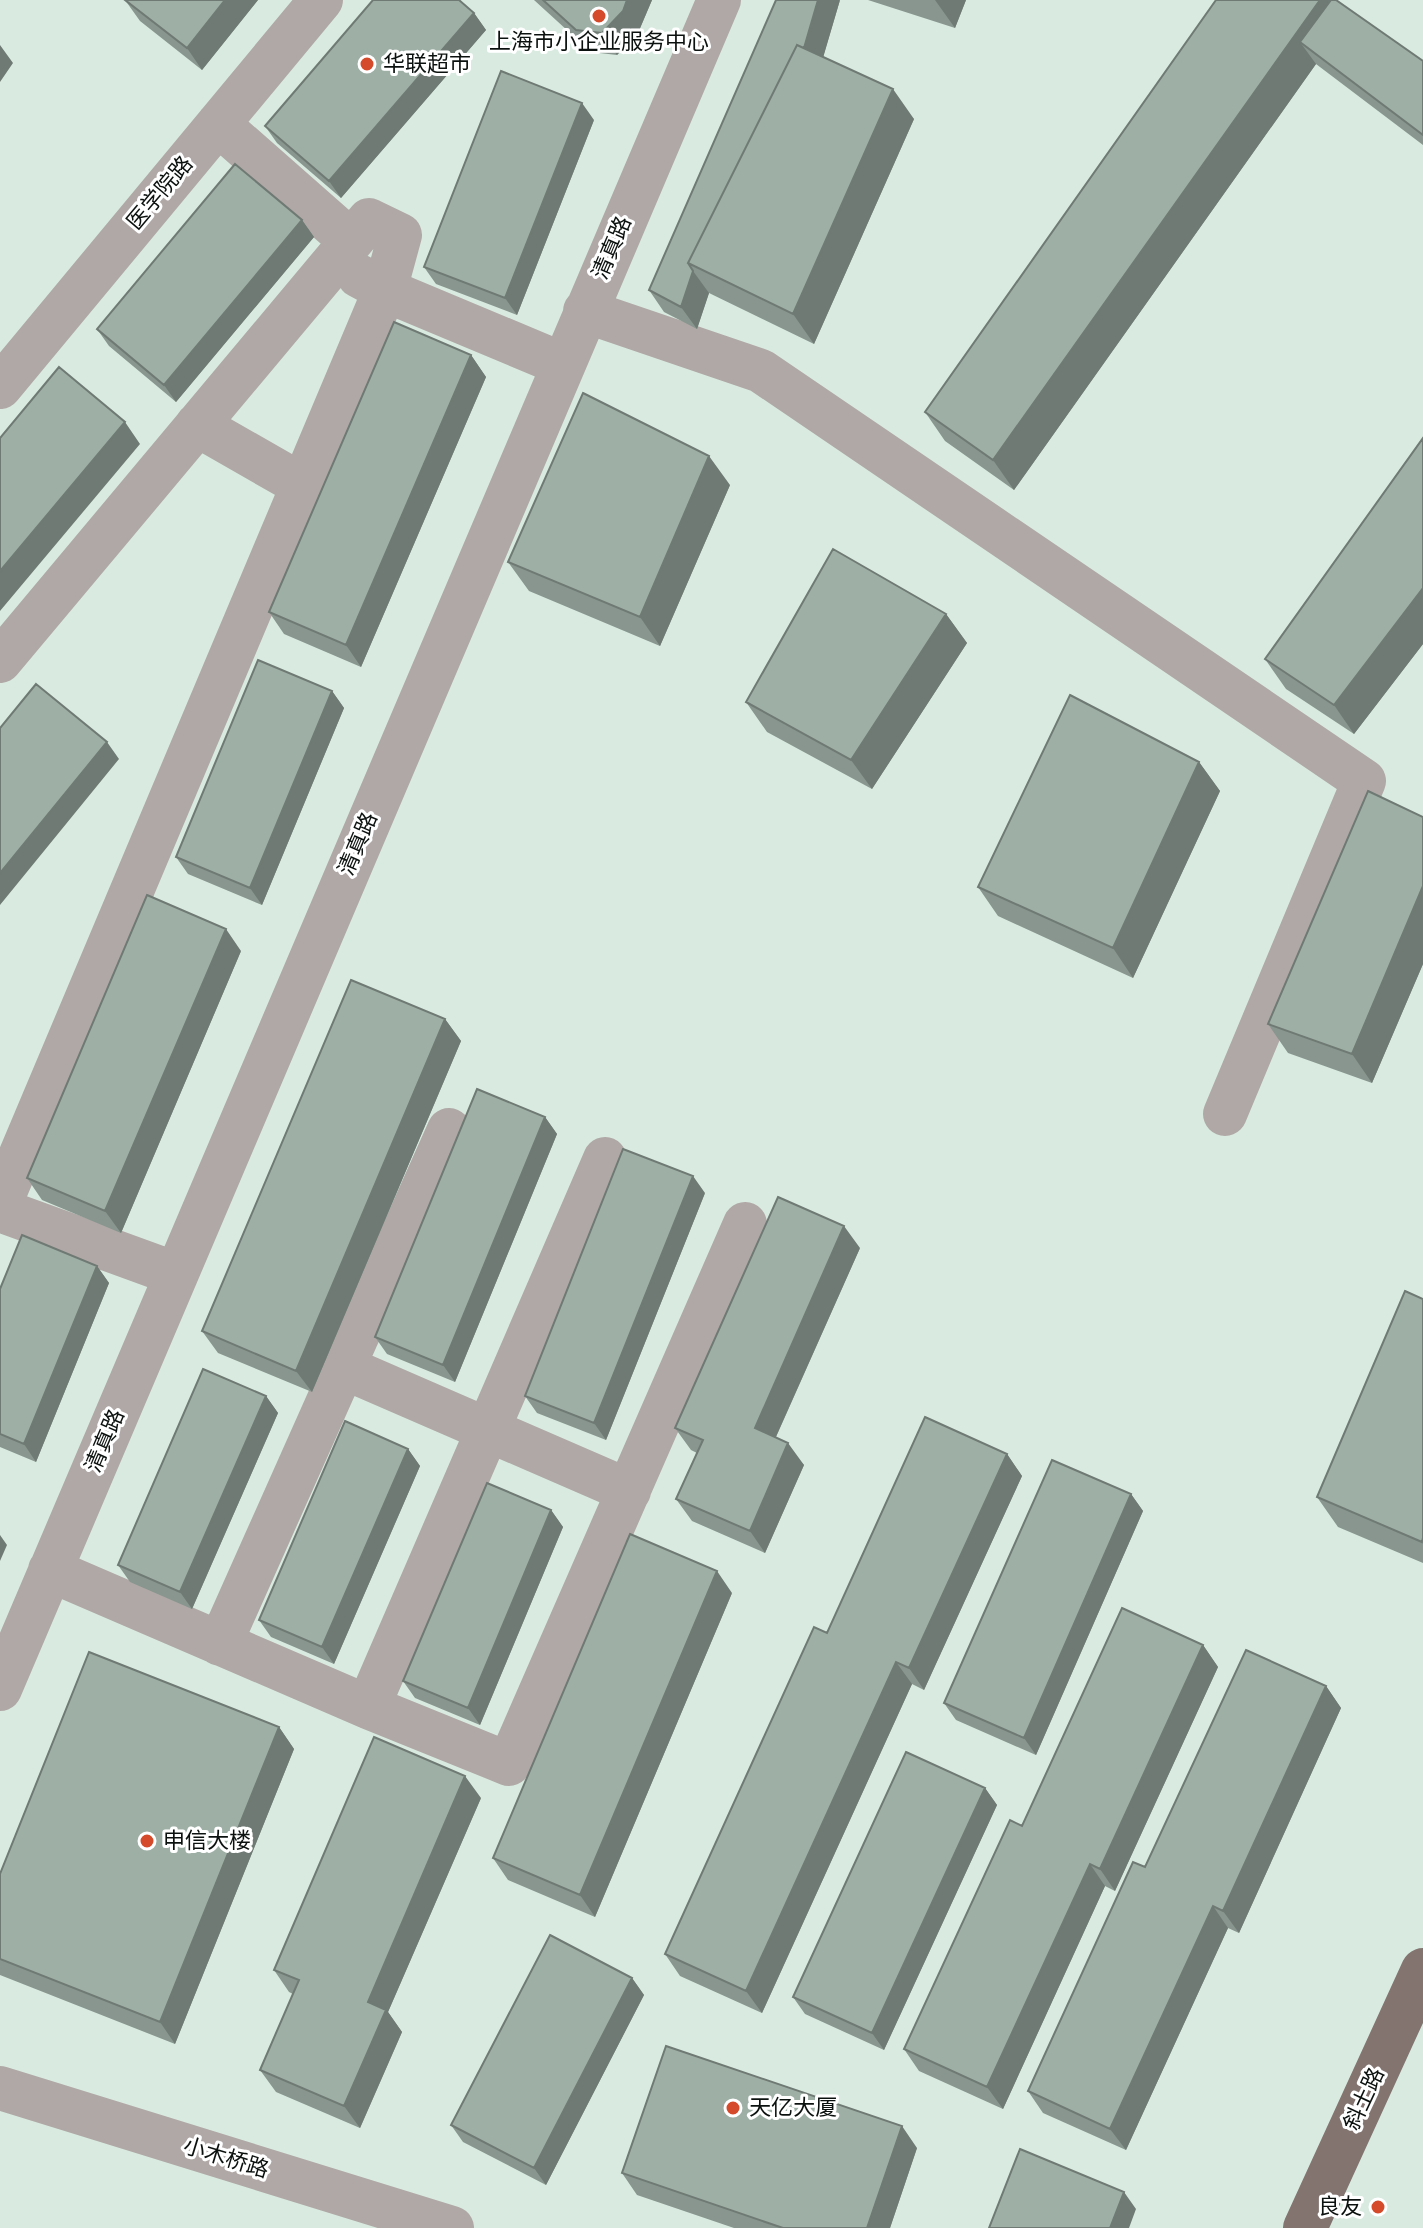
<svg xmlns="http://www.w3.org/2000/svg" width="1423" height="2228" font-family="'Nunito Sans','Noto Sans SC',sans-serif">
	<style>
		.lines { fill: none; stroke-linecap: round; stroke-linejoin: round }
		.minor { stroke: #b0a8a6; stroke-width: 44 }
		.major { stroke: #837470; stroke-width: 44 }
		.wall { fill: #88968f }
		.shaded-wall { fill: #6f7a74 }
		.building { fill: #9eafa6; stroke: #6f7a74; stroke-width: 2 }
		.poi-dot { fill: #d44a2a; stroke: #fff; stroke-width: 3 }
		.labels { text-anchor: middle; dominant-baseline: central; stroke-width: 6; stroke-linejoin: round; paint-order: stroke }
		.poi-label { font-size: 22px; fill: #0b110e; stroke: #fff; text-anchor: start }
		.street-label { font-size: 22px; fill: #0b110e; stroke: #fff }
	</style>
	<rect width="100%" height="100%" fill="#d9ebe1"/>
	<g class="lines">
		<path class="minor" d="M 218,124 L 351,241
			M 359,276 L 385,290 L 562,364
			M 585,311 L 761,371 L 1364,781 L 1225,1114
			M 0,387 L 321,0
			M 197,425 L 302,485
			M 0,661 L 369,220 L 400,235 L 385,290 L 0,1204
			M 0,1210 L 176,1274
			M 343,1367 L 629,1491
			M 50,1570 L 368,1707 L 509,1764 L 745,1224
			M 220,1644 L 449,1130
			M 0,1689 L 719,0
			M 368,1707 L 605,1159
			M 0,2088 L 452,2228"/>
		<path class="major" d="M 1305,2228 L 1423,1970"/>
	</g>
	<path class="wall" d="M 125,0 L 258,0 L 202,70 L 140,21 Z
		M 534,0 L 652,0 L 638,33 L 617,55 L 591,52 Z
		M 840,0 L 823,57 L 914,119 L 814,344 L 709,293 L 697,329 L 664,312 L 649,290 Z
		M 868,0 L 966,0 L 955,28 Z
		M 1216,0 L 1423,61 L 1423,145 L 1316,64 L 1014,490 L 945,441 L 925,412 Z
		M 474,13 L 486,30 L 341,198 L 277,143 L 265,126 Z
		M 594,120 L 517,315 L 436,284 L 424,267 Z
		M 302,220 L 314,237 L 176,402 L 109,346 L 97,329 Z
		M 471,355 L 486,377 L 361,667 L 284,634 L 269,612 Z
		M 1423,438 L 1423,644 L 1354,734 L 1286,689 L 1265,659 Z
		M 730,485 L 660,646 L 529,591 L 508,562 Z
		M 946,614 L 967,643 L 872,789 L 767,732 L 746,702 Z
		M 332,691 L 344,708 L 262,905 L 188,874 L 176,857 Z
		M 1199,762 L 1220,791 L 1133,978 L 998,916 L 978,887 Z
		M 1423,817 L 1423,964 L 1372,1083 L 1288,1053 L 1268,1024 Z
		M 241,951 L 121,1233 L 42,1200 L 27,1178 Z
		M 445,1019 L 461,1041 L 312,1392 L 218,1353 L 202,1331 Z
		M 545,1117 L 557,1134 L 455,1382 L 387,1354 L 375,1337 Z
		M 705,1193 L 606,1440 L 537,1413 L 525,1396 Z
		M 860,1248 L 776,1437 L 804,1465 L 765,1553 L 692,1521 L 676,1499 L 697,1453 L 691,1450 L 675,1428 Z
		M 97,1266 L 109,1283 L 36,1462 L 0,1447 L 0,1289 Z
		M 1423,1299 L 1423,1563 L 1338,1527 L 1317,1497 Z
		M 266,1396 L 278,1413 L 192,1609 L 130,1582 L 118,1565 Z
		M 408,1449 L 420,1466 L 334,1664 L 271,1637 L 259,1620 Z
		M 1007,1454 L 1022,1476 L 924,1690 L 912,1684 L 762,2013 L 680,1976 L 665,1954 L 827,1633 Z
		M 1131,1494 L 1143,1511 L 1036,1755 L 956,1720 L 944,1703 Z
		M 551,1510 L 563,1527 L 480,1725 L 415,1698 L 403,1681 Z
		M 732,1593 L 595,1917 L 508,1880 L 493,1858 Z
		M 1203,1645 L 1218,1667 L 1115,1891 L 1105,1886 L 1003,2109 L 919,2071 L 904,2049 Z
		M 1326,1686 L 1341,1708 L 1239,1933 L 1228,1928 L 1126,2150 L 1043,2113 L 1028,2091 L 1145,1867 Z
		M 279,1727 L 294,1749 L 175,2044 L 0,1975 L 0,1874 Z
		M 985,1788 L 997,1805 L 884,2050 L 805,2014 L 793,1997 Z
		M 481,1798 L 388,2012 L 402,2032 L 360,2128 L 276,2092 L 260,2070 L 293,1994 L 289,1992 L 274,1970 Z
		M 632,1978 L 644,1995 L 546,2185 L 463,2142 L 451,2125 Z
		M 917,2148 L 890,2228 L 734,2228 L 637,2195 L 622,2173 Z"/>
	<path class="shaded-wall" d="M 225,0 L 258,0 L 202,70 L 187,48 Z
		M 627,0 L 652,0 L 638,33 L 617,55 L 602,33 Z
		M 818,0 L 840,0 L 818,75 L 716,277 Z
		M 935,0 L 966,0 L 955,28 Z
		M 1320,0 L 1334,0 L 1300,42 L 1316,64 L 1014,490 L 993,460 Z
		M 474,13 L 486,30 L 341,198 L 329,181 Z
		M 0,45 L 13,63 L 0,82 Z
		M 893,89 L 914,119 L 814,344 L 793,314 Z
		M 582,103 L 594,120 L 517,315 L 505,298 Z
		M 302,220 L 314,237 L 176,402 L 164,385 Z
		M 693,271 L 709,293 L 697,329 L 681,307 Z
		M 471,355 L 486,377 L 361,667 L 346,645 Z
		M 125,422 L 140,444 L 0,611 L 0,571 Z
		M 709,456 L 730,485 L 660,646 L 640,617 Z
		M 1423,588 L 1423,644 L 1354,734 L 1334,705 Z
		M 946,614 L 967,643 L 872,789 L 851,760 Z
		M 332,691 L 344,708 L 262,905 L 250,888 Z
		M 107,742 L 119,759 L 0,905 L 0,873 Z
		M 1199,762 L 1220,791 L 1133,978 L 1113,948 Z
		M 1423,886 L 1423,964 L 1372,1083 L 1352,1054 Z
		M 226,929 L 241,951 L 121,1233 L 105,1211 Z
		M 445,1019 L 461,1041 L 312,1392 L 296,1371 Z
		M 545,1117 L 557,1134 L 455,1382 L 443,1365 Z
		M 693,1176 L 705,1193 L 606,1440 L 594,1423 Z
		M 844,1226 L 860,1248 L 770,1450 L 755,1428 Z
		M 97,1266 L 109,1283 L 36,1462 L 24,1444 Z
		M 266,1396 L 278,1413 L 192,1609 L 180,1592 Z
		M 788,1443 L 804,1465 L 765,1553 L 750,1531 Z
		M 408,1449 L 420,1466 L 334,1664 L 322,1647 Z
		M 1007,1454 L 1022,1476 L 924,1690 L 909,1668 Z
		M 1131,1494 L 1143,1511 L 1036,1755 L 1024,1738 Z
		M 551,1510 L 563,1527 L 480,1725 L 468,1708 Z
		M 0,1535 L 7,1545 L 0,1561 Z
		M 717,1571 L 732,1593 L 595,1917 L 580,1895 Z
		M 1203,1645 L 1218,1667 L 1115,1891 L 1100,1869 Z
		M 896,1662 L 912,1684 L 762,2013 L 746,1991 Z
		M 1326,1686 L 1341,1708 L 1239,1933 L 1223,1911 Z
		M 279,1727 L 294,1749 L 175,2044 L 160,2022 Z
		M 465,1776 L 481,1798 L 388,2012 L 402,2032 L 360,2128 L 344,2106 L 368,2002 Z
		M 985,1788 L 997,1805 L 884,2050 L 872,2033 Z
		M 1090,1864 L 1105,1886 L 1003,2109 L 987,2087 Z
		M 1213,1906 L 1228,1928 L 1126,2150 L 1110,2129 Z
		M 632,1978 L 644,1995 L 546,2185 L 534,2168 Z
		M 902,2126 L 917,2148 L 890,2228 L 867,2228 Z
		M 1124,2192 L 1136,2209 L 1129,2228 L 1110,2228 Z"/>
	<path class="building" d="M 125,0 L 225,0 L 187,48 Z
		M 373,0 L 459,0 L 474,13 L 329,181 L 265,126 Z
		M 543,0 L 627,0 L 623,11 L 602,33 L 576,30 Z
		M 776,0 L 818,0 L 804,48 L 797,45 L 688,263 L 693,271 L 681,307 L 649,290 Z
		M 1216,0 L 1320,0 L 993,460 L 925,412 Z
		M 1331,0 L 1336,0 L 1423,61 L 1423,135 L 1300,42 Z
		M 797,45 L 893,89 L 793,314 L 688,263 Z
		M 501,71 L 582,103 L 505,298 L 424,267 Z
		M 235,164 L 302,220 L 164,385 L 97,329 Z
		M 394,322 L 471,355 L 346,645 L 269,612 Z
		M 59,367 L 125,422 L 0,571 L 0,438 Z
		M 583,393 L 709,456 L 640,617 L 508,562 Z
		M 1423,438 L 1423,588 L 1334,705 L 1265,659 Z
		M 833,549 L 946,614 L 851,760 L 746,702 Z
		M 258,660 L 332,691 L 250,888 L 176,857 Z
		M 36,684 L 107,742 L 0,873 L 0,728 Z
		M 1070,695 L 1199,762 L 1113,948 L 978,887 Z
		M 1368,791 L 1423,817 L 1423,886 L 1352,1054 L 1268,1024 Z
		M 147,895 L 226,929 L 105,1211 L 27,1178 Z
		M 351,980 L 445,1019 L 296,1371 L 202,1331 Z
		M 477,1089 L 545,1117 L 443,1365 L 375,1337 Z
		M 623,1149 L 693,1176 L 594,1423 L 525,1396 Z
		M 778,1197 L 844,1226 L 755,1428 L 788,1443 L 750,1531 L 676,1499 L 703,1440 L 675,1428 Z
		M 22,1235 L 97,1266 L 24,1444 L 0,1434 L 0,1289 Z
		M 1405,1291 L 1423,1299 L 1423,1538 L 1422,1542 L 1317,1497 Z
		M 203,1369 L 266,1396 L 180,1592 L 118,1565 Z
		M 925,1417 L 1007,1454 L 909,1668 L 896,1662 L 746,1991 L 665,1954 L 814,1627 L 827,1633 Z
		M 345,1421 L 408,1449 L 322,1647 L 259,1620 Z
		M 1052,1460 L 1131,1494 L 1024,1738 L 944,1703 Z
		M 487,1483 L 551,1510 L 468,1708 L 403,1681 Z
		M 630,1534 L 717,1571 L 580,1895 L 493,1858 Z
		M 1122,1608 L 1203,1645 L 1100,1869 L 1090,1864 L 987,2087 L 904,2049 L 1010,1820 L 1022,1826 Z
		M 1246,1650 L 1326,1686 L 1223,1911 L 1213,1906 L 1110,2129 L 1028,2091 L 1133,1862 L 1145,1867 Z
		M 89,1652 L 279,1727 L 160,2022 L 0,1959 L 0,1874 Z
		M 374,1737 L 465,1776 L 368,2002 L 386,2010 L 344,2106 L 260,2070 L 299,1980 L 274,1970 Z
		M 906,1752 L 985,1788 L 872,2033 L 793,1997 Z
		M 550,1935 L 632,1978 L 534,2168 L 451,2125 Z
		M 666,2046 L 902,2126 L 867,2228 L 783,2228 L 622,2173 Z
		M 1020,2149 L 1124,2192 L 1110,2228 L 989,2228 Z"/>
	<g class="poi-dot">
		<circle cx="599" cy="16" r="8"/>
		<circle cx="367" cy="64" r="8"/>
		<circle cx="147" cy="1841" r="8"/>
		<circle cx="733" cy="2108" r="8"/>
		<circle cx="1378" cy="2207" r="8"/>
	</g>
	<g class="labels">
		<g class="poi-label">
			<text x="599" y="42" text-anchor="middle">上海市小企业服务中心</text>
			<text x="383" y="64">华联超市</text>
			<text x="163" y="1841">申信大楼</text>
			<text x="749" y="2108">天亿大厦</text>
			<text x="1362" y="2207" text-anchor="end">良友</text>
		</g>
		<g class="street-label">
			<text transform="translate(160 193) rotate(-50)">医学院路</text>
			<text transform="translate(612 248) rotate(-67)">清真路</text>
			<text transform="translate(358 844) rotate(-67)">清真路</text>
			<text transform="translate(105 1441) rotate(-67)">清真路</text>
			<text transform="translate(1364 2099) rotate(-65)">斜土路</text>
			<text transform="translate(226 2158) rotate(17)">小木桥路</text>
		</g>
	</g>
</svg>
